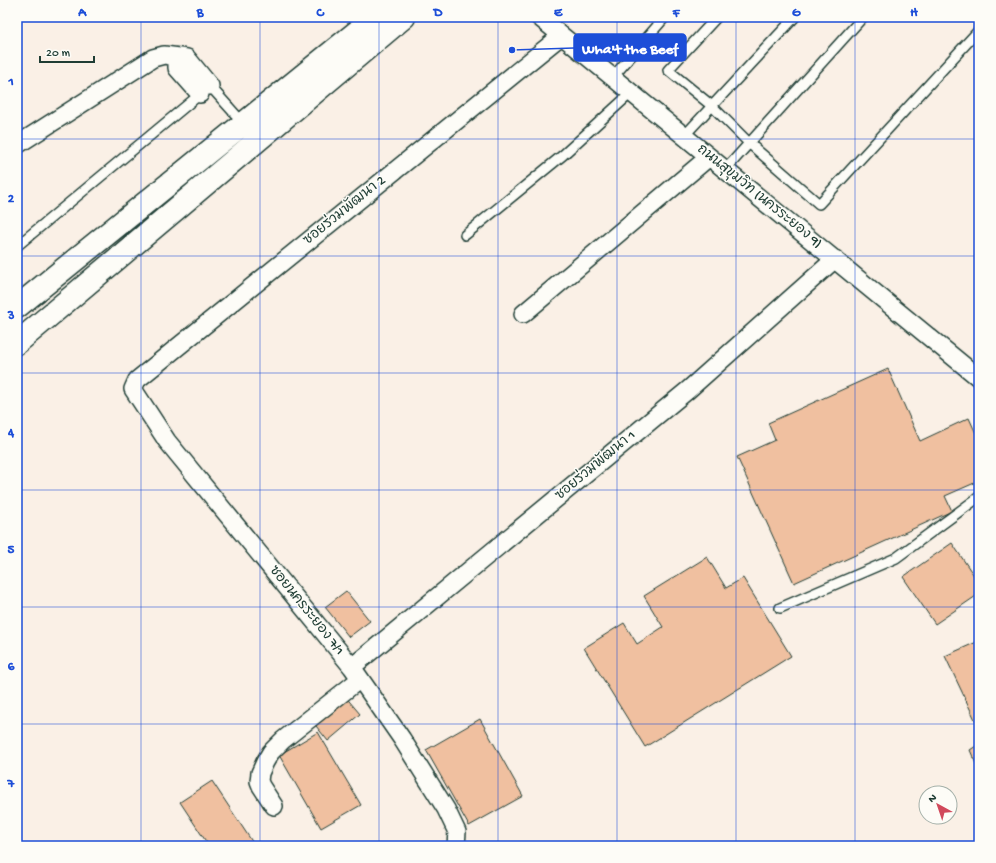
<svg xmlns="http://www.w3.org/2000/svg" width="996" height="863" font-family="'Gochi Hand','Playpen Sans Thai',sans-serif">
	<style>
		.building { fill: #f0c0a0; stroke: #1f3d34 }
		.lines { fill: none; stroke-linecap: round; stroke-linejoin: round }
		.lane-casing { stroke: #1f3d34; stroke-width: 12 }
		.street-casing { stroke: #1f3d34; stroke-width: 20 }
		.secondary-casing { stroke: #1f3d34; stroke-width: 25 }
		.lane { stroke: #fdfcf7; stroke-width: 9 }
		.street { stroke: #fdfcf7; stroke-width: 17 }
		.secondary { stroke: #fdfcf7; stroke-width: 22 }
		.grid { fill: none; stroke: #1d4ed8; stroke-width: 1; stroke-opacity: 0.55 }
		.labels { text-anchor: middle; dominant-baseline: central; stroke-width: 3; stroke-linejoin: round; paint-order: stroke }
		.street-label { font-size: 14px; fill: #1f3d34; stroke: #fdfcf7 }
		.leader { fill: none; stroke: #1d4ed8; stroke-width: 1.5 }
		.callout-dot { fill: #1d4ed8; stroke: #fdfcf7; stroke-width: 1.5 }
		.callout { fill: #1d4ed8; stroke: #1d4ed8; stroke-width: 1.5 }
		.callout-label { font-size: 15px; text-anchor: middle; font-weight: bold; fill: #fff }
		.neatline { fill: none; stroke: #1d4ed8; stroke-width: 1.5 }
		.grid-label { font-size: 13px; text-anchor: middle; font-weight: bold; fill: #1d4ed8 }
	</style>
	<rect width="100%" height="100%" fill="#faf0e6"/>
	<filter id="ink" filterUnits="userSpaceOnUse"><feTurbulence type="fractalNoise" baseFrequency=".025" numOctaves="2"/><feDisplacementMap in="SourceGraphic" scale="8" xChannelSelector="R" yChannelSelector="G"/><feConvolveMatrix kernelMatrix="1 2 1 2 8 2 1 2 1" color-interpolation-filters="sRGB"/></filter>
	<g filter="url(#ink)">
		<path class="building" d="M 888,369 L 920,441 L 969,418 L 979,440 L 979,481 L 945,496 L 952,511 L 794,583 L 737,457 L 775,440 L 768,423 Z
			M 952,543 L 979,583 L 979,594 L 935,624 L 903,577 Z
			M 707,557 L 726,588 L 743,578 L 791,656 L 645,747 L 584,648 L 624,623 L 637,644 L 663,627 L 644,596 Z
			M 346,591 L 370,621 L 349,637 L 325,607 Z
			M 979,641 L 979,728 L 945,656 Z
			M 344,695 L 360,714 L 328,741 L 312,721 Z
			M 480,719 L 523,796 L 469,826 L 426,750 Z
			M 318,732 L 361,805 L 321,828 L 279,755 Z
			M 979,744 L 979,771 L 970,750 Z
			M 212,781 L 255,846 L 209,846 L 180,802 Z"/>
		<g class="lines">
			<g class="lane-casing">
				<path id="lane" d="M 717,17 L 668,70 L 712,106 L 749,143 L 819,204 L 979,30
					M 612,78 L 665,17
					M 684,136 L 795,17
					M 725,170 L 863,17
					M 465,235 L 563,155 L 631,93
					M 17,246 L 210,86 L 244,124
					M 780,608 L 896,558 L 979,497"/>
			</g>
			<g class="street-casing">
				<path id="street" d="M 539,17 L 979,378
					M 177,57 L 177,68 L 200,94
					M 17,145 L 153,58 L 164,55 L 187,58 L 210,86
					M 523,314 L 709,157
					M 352,667 L 688,390 L 835,259
					M 274,806 L 261,786 L 259,781 L 260,773 L 265,762 L 271,752 L 283,740 L 360,679
					M 456,846 L 457,832 L 446,809 L 402,739 L 352,667 L 167,441 L 133,389 L 137,380 L 561,36"/>
			</g>
			<g class="secondary-casing">
				<path id="secondary" d="M 17,307 L 375,17
					M 17,343 L 404,17"/>
			</g>
			<use href="#lane" class="lane"/>
			<use href="#street" class="street"/>
			<use href="#secondary" class="secondary"/>
		</g>
	</g>
	<path class="grid" d="M 141,17 L 141,846M 260,17 L 260,846M 379,17 L 379,846M 498,17 L 498,846M 617,17 L 617,846M 736,17 L 736,846M 855,17 L 855,846M 17,139 L 979,139M 17,256 L 979,256M 17,373 L 979,373M 17,490 L 979,490M 17,607 L 979,607M 17,724 L 979,724"/>
	<g class="labels">
		<g class="street-label">
			<text transform="translate(759 197) rotate(39)">ถนนสุขุมวิท (นครระยอง 9)</text>
			<text transform="translate(345 211) rotate(-39)">ซอยร่วมพัฒนา 2</text>
			<text transform="translate(596 466) rotate(-40)">ซอยร่วมพัฒนา 1</text>
			<text transform="translate(306 611) rotate(51)">ซอยนครระยอง 7/1</text>
		</g>
	</g>
	<path class="leader" d="M512 50L574 48"/>
	<circle class="callout-dot" cx="512" cy="50" r="4"/>
	<rect class="callout" x="574" y="34" width="112" height="27" rx="4"/>
	<g class="callout-label">
		<text x="630" y="53">Wha't the Beef</text>
	</g>
	<rect width="996" height="863" fill="none" stroke="#fdfcf7" stroke-width="44"/>
	<g transform="translate(938 805) rotate(320)"><circle r="19" fill="#fdfcf7" stroke="#a4b0a9"/>
	<path d="M0-3L7 15L0 10L-7 15Z" fill="#d1495b"/>
	<text y="-6" font-size="11" font-weight="bold" text-anchor="middle" fill="#1f3d34">N</text>
	</g>
	<path d="M40 56v6h54v-6" fill="none" stroke="#1f3d34" stroke-width="2"/>
	<text x="46" y="56" font-size="12" fill="#1f3d34" stroke="#fdfcf7" stroke-width="3" paint-order="stroke">20 m</text>
	<rect x="22" y="22" width="952" height="819" class="neatline"/>
	<g class="grid-label">
		<text x="82" y="16">A</text>
		<text x="200" y="16">B</text>
		<text x="320" y="16">C</text>
		<text x="438" y="16">D</text>
		<text x="558" y="16">E</text>
		<text x="676" y="16">F</text>
		<text x="796" y="16">G</text>
		<text x="914" y="16">H</text>
		<text x="11" y="85">1</text>
		<text x="11" y="202">2</text>
		<text x="11" y="319">3</text>
		<text x="11" y="436">4</text>
		<text x="11" y="553">5</text>
		<text x="11" y="670">6</text>
		<text x="11" y="787">7</text>
	</g>
</svg>
